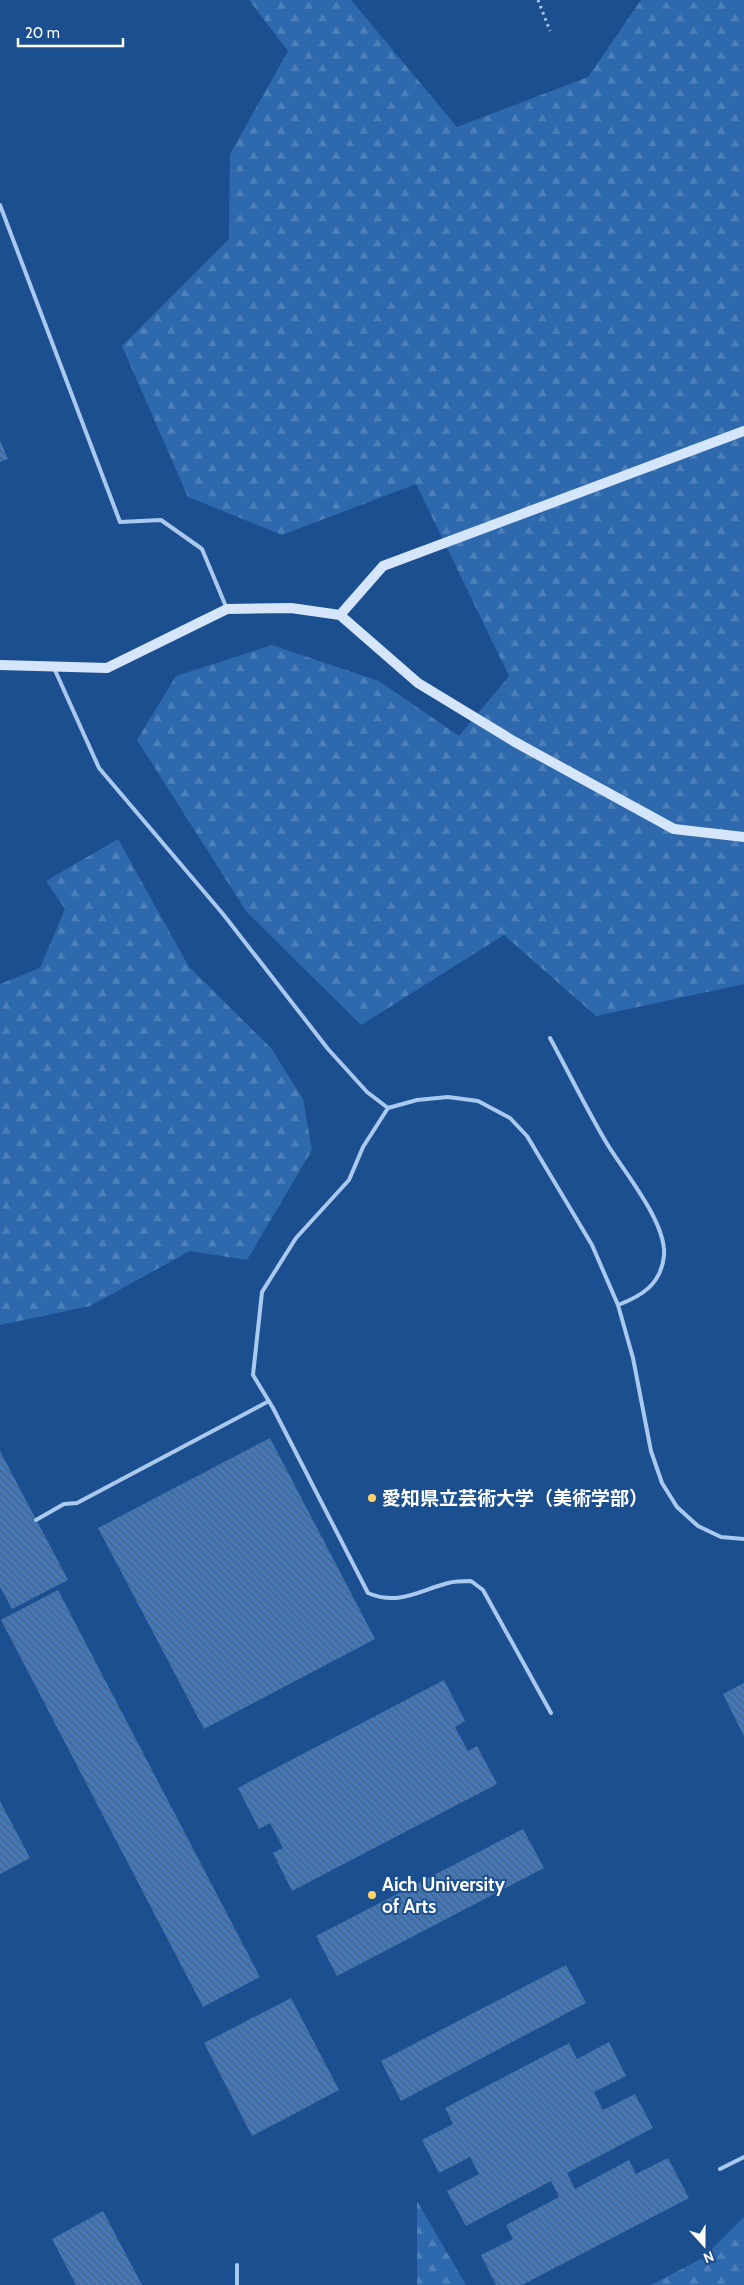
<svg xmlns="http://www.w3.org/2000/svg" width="744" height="2285" font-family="Cabin,'Noto Sans JP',sans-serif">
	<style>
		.forest { fill: url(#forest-firs) }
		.building { fill: url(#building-back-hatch) }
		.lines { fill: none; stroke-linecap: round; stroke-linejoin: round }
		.path { stroke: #a9c9ee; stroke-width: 3; stroke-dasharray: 2.5 4; stroke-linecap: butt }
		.lane { stroke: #a9c9ee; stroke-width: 4 }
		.secondary { stroke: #d6e6fa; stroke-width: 10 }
		.poi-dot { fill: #ffd166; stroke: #1b4f8f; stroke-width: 2 }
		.labels { text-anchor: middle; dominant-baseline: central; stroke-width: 4; stroke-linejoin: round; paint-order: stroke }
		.poi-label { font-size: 19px; font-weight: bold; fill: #fff; stroke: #1b4f8f; text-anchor: start }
	</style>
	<defs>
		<pattern id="forest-firs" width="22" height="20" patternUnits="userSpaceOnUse" patternTransform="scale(1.25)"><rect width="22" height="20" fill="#2e69ad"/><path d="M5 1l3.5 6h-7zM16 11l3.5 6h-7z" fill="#4d80b9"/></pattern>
		<pattern id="building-back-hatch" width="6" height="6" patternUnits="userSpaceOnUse" patternTransform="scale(1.25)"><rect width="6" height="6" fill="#4478b7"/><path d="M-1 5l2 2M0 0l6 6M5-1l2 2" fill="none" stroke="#486282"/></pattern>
	</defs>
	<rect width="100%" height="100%" fill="#1b4f8f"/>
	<path class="forest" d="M 249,0 L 351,0 L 457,127 L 588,77 L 641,0 L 744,0 L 744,984 L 596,1016 L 504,935 L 361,1025 L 246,911 L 137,740 L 176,676 L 272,645 L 379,681 L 459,736 L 509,676 L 416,484 L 282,535 L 188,497 L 122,346 L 229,239 L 230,154 L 288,51 Z
		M 118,839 L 189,967 L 271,1048 L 303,1099 L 312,1150 L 247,1260 L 190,1251 L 90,1306 L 0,1325 L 0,984 L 40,968 L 65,909 L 46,881 Z
		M 417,2201 L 466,2285 L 417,2285 Z
		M 744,2217 L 744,2285 L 651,2285 L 703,2258 Z"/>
	<path class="building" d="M 0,440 L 8,459 L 0,462 Z
		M 270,1438 L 375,1639 L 204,1729 L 98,1528 Z
		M 0,1451 L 68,1580 L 12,1609 L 0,1587 Z
		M 58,1590 L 260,1977 L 203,2007 L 1,1620 Z
		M 444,1680 L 465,1721 L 455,1727 L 468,1751 L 477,1746 L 497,1784 L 292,1891 L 273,1853 L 283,1848 L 270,1823 L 259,1829 L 238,1788 Z
		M 744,1683 L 744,1736 L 723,1694 Z
		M 0,1801 L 30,1858 L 0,1874 Z
		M 523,1829 L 544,1868 L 337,1976 L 316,1936 Z
		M 566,1965 L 586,2003 L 401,2101 L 381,2061 Z
		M 291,1998 L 339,2090 L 252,2136 L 204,2043 Z
		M 609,2042 L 626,2076 L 594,2092 L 603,2110 L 635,2094 L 653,2128 L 567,2173 L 575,2189 L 629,2160 L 636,2174 L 668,2158 L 689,2198 L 522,2285 L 496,2285 L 481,2255 L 513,2239 L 506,2225 L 559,2197 L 551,2181 L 466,2226 L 447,2191 L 479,2174 L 470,2157 L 439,2173 L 422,2140 L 453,2124 L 445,2108 L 569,2043 L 577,2059 Z
		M 103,2211 L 142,2285 L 76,2285 L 52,2239 Z"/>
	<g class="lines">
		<path class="path" d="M 538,0 L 550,31"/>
		<path class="lane" d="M 0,205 L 120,522 L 161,520 L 202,549 L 227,609
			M 54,668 L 99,768 L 223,914 L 328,1049 L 367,1092 L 388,1108 L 417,1100 L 448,1097 L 478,1101 L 510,1118 L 527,1136 L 592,1245 L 618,1305 L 633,1358 L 651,1451 L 662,1483 L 677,1507 L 698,1526 L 721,1537 L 744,1539
			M 550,1038 C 569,1073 586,1108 606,1142 C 623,1171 667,1222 664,1256 C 661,1284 642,1296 618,1305
			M 388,1108 L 363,1147 L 349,1180 L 296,1238 L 262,1292 L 253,1375 L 273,1408 L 368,1593 C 398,1606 418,1591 448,1583 C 455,1581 463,1581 471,1581 L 483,1590 L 551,1713
			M 36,1520 L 64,1504 L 77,1503 L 269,1401
			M 720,2169 L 744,2157
			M 237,2265 L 237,2285"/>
		<path class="secondary" d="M 340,615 L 418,683 L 515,742 L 674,829 L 744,837
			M 0,665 L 107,668 L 227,609 L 291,608 L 340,615 L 383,566 L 744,431"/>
	</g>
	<g class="poi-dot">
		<circle cx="372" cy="1498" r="5"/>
		<circle cx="372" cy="1895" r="5"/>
	</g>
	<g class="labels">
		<g class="poi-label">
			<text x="382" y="1498">愛知県立芸術大学（美術学部）</text>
			<text x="382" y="1884">Aich University<tspan x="382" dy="22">of Arts</tspan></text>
		</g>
	</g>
	<g transform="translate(704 2245) rotate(159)" stroke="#1b4f8f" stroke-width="4" paint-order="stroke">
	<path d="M0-4L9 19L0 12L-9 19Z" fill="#ffffff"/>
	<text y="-8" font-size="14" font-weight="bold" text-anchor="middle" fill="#ffffff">N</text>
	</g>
	<path d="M18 38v8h105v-8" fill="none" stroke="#ffffff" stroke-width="2.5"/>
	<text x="25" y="38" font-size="15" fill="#ffffff" stroke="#1b4f8f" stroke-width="4" paint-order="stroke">20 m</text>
</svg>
